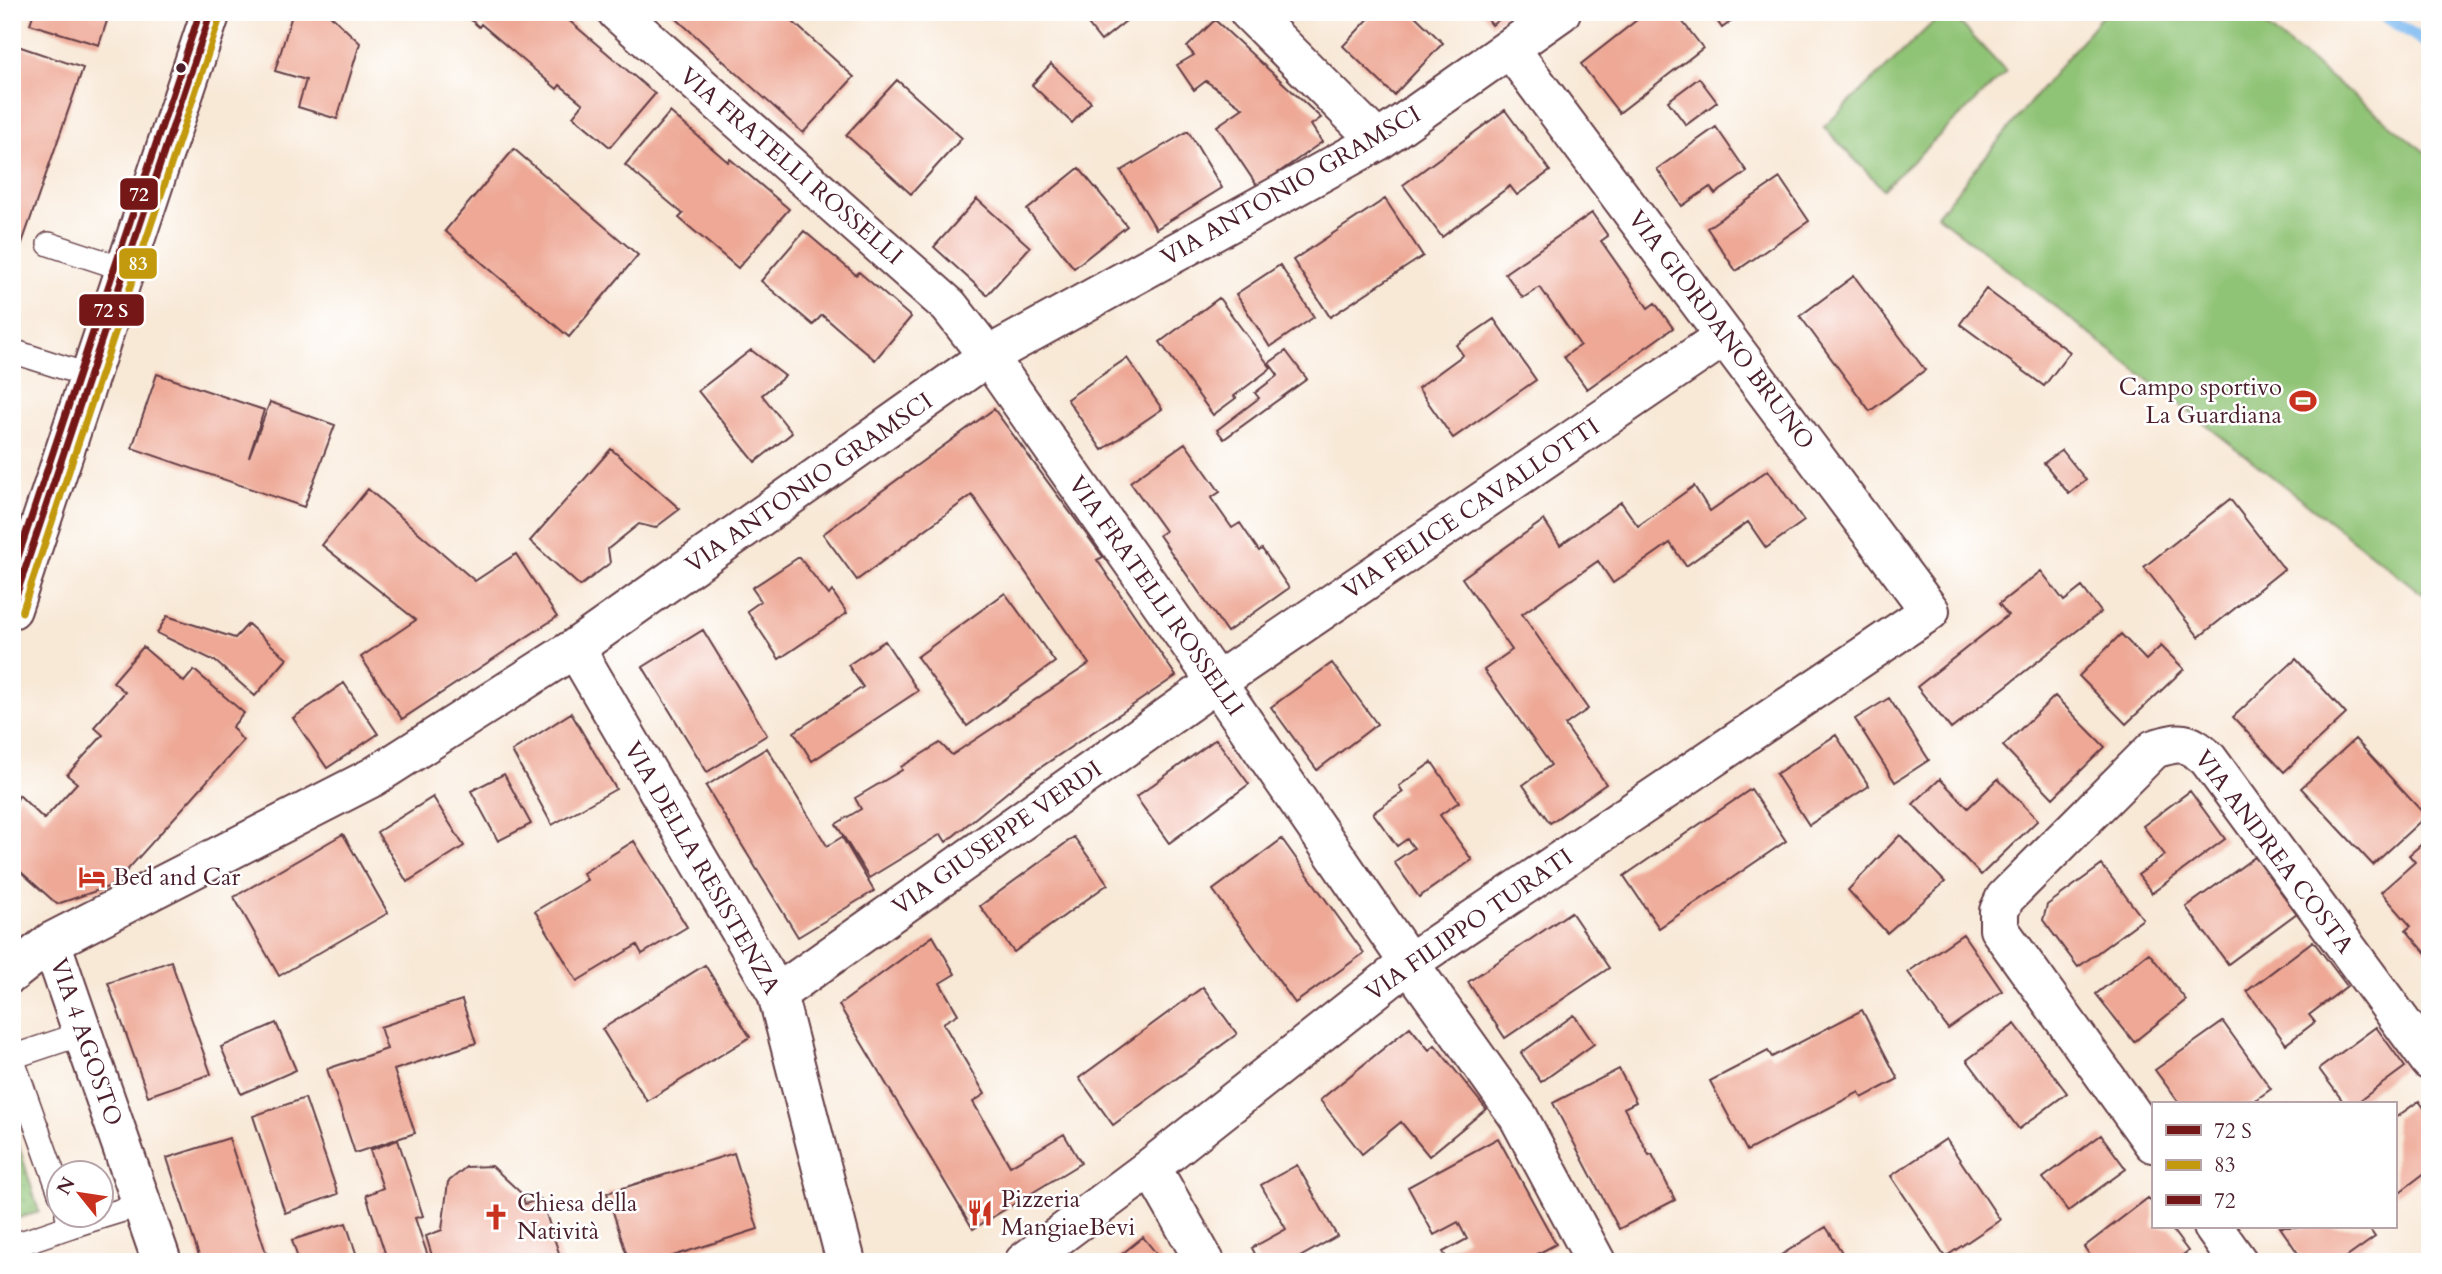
<svg xmlns="http://www.w3.org/2000/svg" width="2442" height="1274" font-family="Cardo,serif">
	<style>
		.park { fill: url(#park-dots); stroke: #6c7150; stroke-width: 2 }
		.pitch { fill: #8fc375; stroke: #6c7150; stroke-width: 2 }
		.lines { fill: none; stroke-linecap: round; stroke-linejoin: round }
		.stream { stroke: #7ebaf0; stroke-width: 12 }
		.building { fill: #eea895 }
		.lane-casing { stroke: #643d45; stroke-width: 26 }
		.street-casing { stroke: #643d45; stroke-width: 42 }
		.primary-casing { stroke: #643d45; stroke-width: 42 }
		.lane { stroke: #fff; stroke-width: 23 }
		.street { stroke: #fff; stroke-width: 38 }
		.primary { stroke: #fff; stroke-width: 38 }
		.bus-1-casing { stroke: #fff; stroke-width: 12 }
		.bus-2-casing { stroke: #fff; stroke-width: 12 }
		.bus-3-casing { stroke: #fff; stroke-width: 12 }
		.bus-1 { stroke: #751617; stroke-width: 7 }
		.bus-2 { stroke: #c39a0e; stroke-width: 7 }
		.bus-3 { stroke: #751617; stroke-width: 7 }
		.bus-dot { fill: #4a1f2b; stroke: #fff; stroke-width: 2.5 }
		.labels { text-anchor: middle; dominant-baseline: central; stroke-width: 5; stroke-linejoin: round; paint-order: stroke }
		.street-label { font-size: 24px; fill: #4a1f2b; stroke: #fff }
		.poi-label { font-size: 24px; fill: #4a1f2b; stroke: #fff; text-anchor: start }
		.line-badge { stroke: #fff; stroke-width: 2.5 }
		.badge-label { font-size: 19px; text-anchor: middle; font-weight: bold; fill: #fff }
	</style>
	<defs>
		<pattern id="park-dots" width="8" height="8" patternUnits="userSpaceOnUse" patternTransform="scale(1.75)"><rect width="8" height="8" fill="#8fc375"/><path d="M2 2h.1M6 6h.1" fill="none" stroke="#779e60" stroke-width="1.8" stroke-linecap="round"/></pattern>
	</defs>
	<rect width="100%" height="100%" fill="#fff"/>
	<filter id="ink" filterUnits="userSpaceOnUse"><feTurbulence type="fractalNoise" baseFrequency=".0143" numOctaves="2"/><feDisplacementMap in="SourceGraphic" scale="14" xChannelSelector="R" yChannelSelector="G"/><feConvolveMatrix kernelMatrix="1 2 1 2 8 2 1 2 1" color-interpolation-filters="sRGB"/></filter>
	<filter id="wash" filterUnits="userSpaceOnUse"><feTurbulence type="fractalNoise" baseFrequency=".00686" numOctaves="4" result="noise"/><feDisplacementMap in="SourceGraphic" scale="28" xChannelSelector="R" yChannelSelector="G"/><feGaussianBlur stdDeviation="1.57" result="paint"/><feColorMatrix in="noise" values="0 0 0 0 0 0 0 0 0 0 0 0 0 0 0 0 0 1.4 0 .05"/><feComposite in="paint" operator="in"/></filter>
	<g filter="url(#wash)">
		<rect width="100%" height="100%" fill="#f8e8d6"/>
		<path class="park" d="M 12,1123 L 39,1212 L 12,1220 Z"/>
		<path class="pitch" d="M 1944,12 L 1950,12 L 2006,72 L 1883,189 L 1824,127 Z
			M 2105,12 L 2248,12 L 2430,156 L 2430,587 L 2424,595 L 1937,215 Z"/>
		<g class="lines">
			<path class="stream" d="M 2378,12 L 2430,45"/>
		</g>
		<g id="blocks">
			<path class="building" d="M 34,12 L 110,12 L 99,45 L 30,24 Z
				M 287,12 L 327,12 L 360,43 L 337,119 L 298,107 L 306,80 L 275,71 L 292,15 Z
				M 462,12 L 559,12 L 655,94 L 610,147 L 573,116 L 583,104 L 560,85 L 557,89 L 481,24 L 479,27 Z
				M 669,12 L 782,12 L 854,77 L 803,133 Z
				M 1078,12 L 1137,12 L 1101,41 Z
				M 1375,12 L 1411,12 L 1443,43 L 1394,95 L 1343,46 Z
				M 1482,12 L 1509,12 L 1492,25 Z
				M 1647,12 L 1675,12 L 1703,48 L 1619,113 L 1581,64 Z
				M 1711,12 L 1744,12 L 1722,28 Z
				M 1215,20 L 1321,118 L 1311,125 L 1322,142 L 1258,187 L 1217,126 L 1243,108 L 1206,81 L 1194,90 L 1177,65 L 1194,55 L 1187,47 Z
				M 12,44 L 83,68 L 13,269 L 12,269 Z
				M 1051,64 L 1091,102 L 1072,123 L 1032,85 Z
				M 1699,78 L 1717,102 L 1686,125 L 1668,101 Z
				M 897,80 L 962,138 L 911,194 L 846,135 Z
				M 1505,110 L 1550,171 L 1517,195 L 1510,186 L 1442,237 L 1403,185 Z
				M 670,112 L 728,162 L 730,159 L 789,209 L 738,268 L 679,218 L 683,214 L 625,165 Z
				M 1716,127 L 1747,172 L 1715,194 L 1710,187 L 1682,206 L 1657,169 Z
				M 1188,131 L 1222,188 L 1156,229 L 1121,171 Z
				M 514,149 L 638,255 L 569,337 L 445,231 Z
				M 1079,168 L 1127,226 L 1074,268 L 1027,210 Z
				M 1780,178 L 1809,221 L 1736,271 L 1707,228 Z
				M 977,199 L 1030,247 L 987,295 L 934,247 Z
				M 1385,199 L 1423,256 L 1330,317 L 1293,260 Z
				M 1592,213 L 1608,236 L 1601,241 L 1648,308 L 1655,303 L 1673,328 L 1587,389 L 1564,357 L 1580,345 L 1540,287 L 1523,298 L 1505,273 Z
				M 804,231 L 856,275 L 859,272 L 911,317 L 875,360 L 822,315 L 813,325 L 761,281 Z
				M 1280,265 L 1314,317 L 1270,347 L 1236,294 Z
				M 1854,276 L 1925,370 L 1870,411 L 1800,316 Z
				M 1986,289 L 2070,352 L 2044,386 L 1960,324 Z
				M 1219,298 L 1271,368 L 1234,396 L 1236,398 L 1213,415 L 1160,342 Z
				M 1494,319 L 1536,380 L 1453,438 L 1418,388 L 1463,355 L 1456,345 Z
				M 751,350 L 785,376 L 762,395 L 792,433 L 755,462 L 698,391 Z
				M 1286,351 L 1307,379 L 1224,439 L 1217,430 L 1259,398 L 1255,393 L 1278,375 L 1269,363 Z
				M 1127,358 L 1162,409 L 1102,450 L 1067,399 Z
				M 157,374 L 264,410 L 249,457 L 270,402 L 335,425 L 304,507 L 132,448 Z
				M 994,409 L 1103,557 L 1097,560 L 1176,676 L 1022,780 L 946,842 L 941,834 L 869,878 L 836,824 L 861,809 L 855,798 L 902,770 L 901,767 L 940,743 L 952,755 L 1089,664 L 972,495 L 857,580 L 823,534 Z
				M 1185,443 L 1220,492 L 1211,498 L 1232,528 L 1240,523 L 1259,551 L 1262,549 L 1289,588 L 1227,632 L 1159,535 L 1165,531 L 1130,482 Z
				M 611,449 L 680,509 L 655,528 L 639,524 L 608,549 L 610,563 L 580,586 L 530,541 Z
				M 2062,450 L 2086,480 L 2069,494 L 2044,463 Z
				M 1768,470 L 1804,521 L 1766,548 L 1748,522 L 1686,566 L 1670,543 L 1613,583 L 1598,561 L 1522,614 L 1588,709 L 1565,725 L 1606,784 L 1550,823 L 1523,785 L 1551,765 L 1484,670 L 1512,650 L 1462,578 L 1544,520 L 1560,545 L 1621,502 L 1638,526 L 1694,486 L 1710,511 Z
				M 368,489 L 475,581 L 516,554 L 557,617 L 402,719 L 361,657 L 416,620 L 322,545 Z
				M 2230,499 L 2284,569 L 2199,637 L 2144,567 Z
				M 799,557 L 829,595 L 832,591 L 847,613 L 779,659 L 747,611 L 761,601 L 752,588 Z
				M 2041,571 L 2064,601 L 2082,587 L 2101,612 L 1951,729 L 1917,687 L 2008,615 L 1999,604 Z
				M 1005,593 L 1055,662 L 967,726 L 917,657 Z
				M 167,616 L 235,638 L 248,624 L 287,659 L 255,696 L 215,661 L 157,633 Z
				M 703,630 L 767,735 L 707,772 L 643,667 Z
				M 2121,634 L 2146,660 L 2161,646 L 2184,669 L 2126,724 L 2079,676 Z
				M 885,641 L 918,691 L 812,761 L 794,732 L 863,687 L 848,665 Z
				M 143,647 L 184,682 L 194,670 L 244,713 L 232,727 L 243,741 L 114,885 L 57,904 L 12,864 L 12,811 L 19,795 L 44,819 L 77,783 L 67,775 L 103,735 L 94,727 L 125,692 L 113,682 Z
				M 2296,659 L 2346,714 L 2284,772 L 2233,717 Z
				M 1332,663 L 1377,724 L 1317,770 L 1271,707 Z
				M 344,683 L 378,734 L 327,768 L 293,718 Z
				M 2055,696 L 2105,747 L 2053,798 L 2003,746 Z
				M 1889,698 L 1929,760 L 1895,782 L 1855,719 Z
				M 571,713 L 616,789 L 552,825 L 512,751 Z
				M 1836,735 L 1869,786 L 1809,825 L 1776,774 Z
				M 1216,739 L 1249,784 L 1169,843 L 1136,797 Z
				M 2355,739 L 2426,816 L 2373,865 L 2301,788 Z
				M 767,748 L 827,846 L 842,837 L 874,891 L 798,937 L 706,786 Z
				M 1432,762 L 1459,802 L 1440,815 L 1472,860 L 1419,897 L 1394,862 L 1414,848 L 1407,839 L 1397,846 L 1373,813 L 1403,792 L 1399,786 Z
				M 504,774 L 531,824 L 498,841 L 471,791 Z
				M 1940,779 L 1968,808 L 1998,779 L 2038,820 L 1981,875 L 1913,804 Z
				M 1751,789 L 1786,841 L 1659,928 L 1624,876 Z
				M 2190,791 L 2225,839 L 2152,893 L 2138,875 L 2165,855 L 2143,826 Z
				M 433,797 L 464,846 L 407,882 L 377,832 Z
				M 343,834 L 388,913 L 279,976 L 234,897 Z
				M 1900,835 L 1945,882 L 1887,933 L 1848,890 Z
				M 1074,837 L 1108,884 L 1014,952 L 980,906 Z
				M 2430,837 L 2430,958 L 2406,930 L 2411,926 L 2381,892 L 2415,862 L 2409,855 Z
				M 1282,839 L 1364,953 L 1295,1003 L 1213,890 Z
				M 634,841 L 687,927 L 642,954 L 637,945 L 577,981 L 535,911 L 587,880 L 583,873 Z
				M 2255,857 L 2297,913 L 2228,964 L 2186,907 Z
				M 2102,865 L 2143,919 L 2078,967 L 2043,920 L 2047,905 Z
				M 1571,912 L 1609,968 L 1505,1038 L 1468,982 Z
				M 1963,934 L 2002,991 L 1948,1029 L 1908,972 Z
				M 933,936 L 955,974 L 940,983 L 958,1014 L 943,1023 L 985,1094 L 973,1102 L 1010,1166 L 1064,1134 L 1081,1163 L 973,1229 L 839,1005 Z
				M 2313,941 L 2347,986 L 2309,1015 L 2315,1022 L 2286,1044 L 2247,991 Z
				M 2149,953 L 2186,1000 L 2134,1042 L 2096,994 Z
				M 171,961 L 211,1074 L 148,1096 L 108,983 Z
				M 705,965 L 750,1037 L 647,1101 L 602,1029 Z
				M 1203,987 L 1237,1034 L 1113,1125 L 1079,1078 Z
				M 462,1000 L 476,1043 L 394,1070 L 415,1133 L 355,1153 L 327,1069 L 387,1049 L 380,1027 Z
				M 1862,1010 L 1898,1079 L 1862,1098 L 1859,1092 L 1747,1151 L 1710,1081 L 1768,1051 L 1772,1057 Z
				M 1574,1015 L 1594,1044 L 1541,1082 L 1521,1053 Z
				M 2223,1022 L 2271,1089 L 2250,1104 L 2180,1104 L 2155,1070 Z
				M 276,1023 L 296,1070 L 241,1094 L 221,1047 Z
				M 2015,1024 L 2067,1093 L 2019,1129 L 1967,1060 Z
				M 1410,1027 L 1429,1050 L 1435,1045 L 1486,1109 L 1429,1156 L 1401,1122 L 1362,1154 L 1320,1100 Z
				M 2376,1027 L 2405,1067 L 2355,1104 L 2345,1104 L 2319,1069 Z
				M 1619,1069 L 1636,1102 L 1624,1108 L 1649,1155 L 1652,1154 L 1675,1200 L 1619,1229 L 1553,1103 Z
				M 305,1098 L 338,1194 L 285,1213 L 253,1116 Z
				M 2419,1101 L 2430,1116 L 2430,1169 L 2397,1194 L 2395,1191 L 2395,1118 Z
				M 2101,1135 L 2126,1169 L 2068,1211 L 2043,1178 Z
				M 229,1138 L 269,1262 L 201,1262 L 167,1158 Z
				M 1498,1138 L 1556,1244 L 1523,1262 L 1449,1262 L 1443,1252 L 1467,1239 L 1458,1222 L 1434,1235 L 1408,1187 Z
				M 1946,1139 L 2000,1220 L 1945,1257 L 1891,1176 Z
				M 398,1140 L 423,1216 L 415,1218 L 430,1262 L 388,1262 L 366,1195 L 383,1188 L 370,1150 Z
				M 734,1153 L 758,1229 L 654,1262 L 629,1262 L 607,1193 Z
				M 1297,1165 L 1337,1236 L 1291,1262 L 1259,1262 L 1252,1248 L 1286,1229 L 1261,1185 Z
				M 492,1166 L 522,1194 L 525,1204 L 541,1199 L 562,1262 L 434,1262 L 426,1236 L 442,1230 L 448,1182 L 466,1167 Z
				M 2148,1198 L 2153,1204 L 2153,1227 L 2170,1227 L 2188,1251 L 2174,1262 L 2095,1262 L 2084,1247 Z
				M 346,1223 L 359,1262 L 299,1262 L 292,1240 Z
				M 1826,1227 L 1848,1262 L 1770,1262 Z
				M 2280,1227 L 2368,1227 L 2375,1237 L 2340,1262 L 2304,1262 Z
				M 1143,1237 L 1163,1262 L 1112,1262 Z"/>
		</g>
	</g>
	<g filter="url(#ink)">
		<use href="#blocks" fill-opacity="0" stroke="#643d45" stroke-width="2"/>
		<g class="lines">
			<g class="lane-casing">
				<path id="lane" d="M 49,244 L 125,269
					M 12,351 L 90,376
					M 12,1057 L 84,1033
					M 12,1058 L 60,1193
					M 71,1226 L 142,1204
					M 12,1246 L 71,1226 L 67,1214"/>
			</g>
			<g class="street-casing">
				<path id="street" d="M 617,12 L 949,306 L 988,356 L 1197,654 L 1409,963 L 1518,1116 L 1596,1262
					M 1249,12 L 1378,141
					M 575,648 L 777,994 L 846,1262
					M 51,942 L 162,1262
					M 12,973 L 51,942 L 373,777 L 575,648 L 988,356 L 1378,141 L 1561,12
					M 777,994 L 1217,682 L 1725,336
					M 2153,1143 L 1999,929 L 1999,911 L 2005,898 L 2154,749 C 2180,741 2187,740 2208,759 L 2430,1061
					M 1151,1167 L 1205,1262
					M 2213,1227 L 2238,1262
					M 1024,1262 L 1151,1167 L 1409,963 L 1930,611 L 1511,50"/>
			</g>
			<g class="primary-casing">
				<path id="primary" d="M 12,609 L 211,12"/>
			</g>
			<use href="#lane" class="lane"/>
			<use href="#street" class="street"/>
			<use href="#primary" class="primary"/>
			<g class="bus-1-casing">
				<path id="bus-1" d="M 12,608 L 211,12"/>
			</g>
			<g class="bus-2-casing">
				<path id="bus-2" d="M 22,612 L 221,15"/>
			</g>
			<g class="bus-3-casing">
				<path id="bus-3" d="M 12,575 L 200,12"/>
			</g>
			<use href="#bus-1" class="bus-1"/>
			<use href="#bus-2" class="bus-2"/>
			<use href="#bus-3" class="bus-3"/>
		</g>
	</g>
	<defs>
		<g id="stadium-bare" transform="scale(2.1)"><path d="M0-5a6.5 5 0 1 0 0 10a6.5 5 0 1 0 0-10ZM-3.5-1.8h7v3.6h-7Z" fill="#c8321e" stroke="#fff" stroke-width="2.5" paint-order="stroke"/></g>
		<g id="hotel-bare" transform="scale(2.1)"><path d="M-6-4.5h1.5V1H6V5H4.5V3h-9V5H-6ZM-4 0a1.8 1.8 0 1 1 3.6 0ZM.5 0V-2.5h3Q6-2.5 6 0Z" fill="#c8321e" stroke="#fff" stroke-width="2.5" paint-order="stroke"/></g>
		<g id="restaurant-bare" transform="scale(2.1)"><path d="M-5-6h1v4h1v-4h1v4h1v-4h1v5L-1.5 .5V6h-2V.5L-5-1ZM5-6V6H3V1.5H1.5Q1.5-4 5-6Z" fill="#c8321e" stroke="#fff" stroke-width="2.5" paint-order="stroke"/></g>
		<g id="church-bare" transform="scale(2.1)"><path d="M-1.2-6h2.4v3.5h3.3v2.4h-3.3V6h-2.4V-.1h-3.3v-2.4h3.3Z" fill="#c8321e" stroke="#fff" stroke-width="2.5" paint-order="stroke"/></g>
	</defs>
	<g fill-rule="evenodd">
		<use href="#stadium-bare" x="2303" y="401"/>
		<use href="#hotel-bare" x="92" y="877"/>
		<use href="#restaurant-bare" x="980" y="1213"/>
		<use href="#church-bare" x="496" y="1217"/>
	</g>
	<circle class="bus-dot" cx="181" cy="68" r="6"/>
	<g class="labels">
		<g class="street-label">
			<text transform="translate(791 166) rotate(41)">VIA FRATELLI ROSSELLI</text>
			<text transform="translate(1291 186) rotate(-30)">VIA ANTONIO GRAMSCI</text>
			<text transform="translate(1721 330) rotate(53)">VIA GIORDANO BRUNO</text>
			<text transform="translate(809 483) rotate(-35)">VIA ANTONIO GRAMSCI</text>
			<text transform="translate(1471 509) rotate(-34)">VIA FELICE CAVALLOTTI</text>
			<text transform="translate(1156 596) rotate(55)">VIA FRATELLI ROSSELLI</text>
			<text transform="translate(997 838) rotate(-35)">VIA GIUSEPPE VERDI</text>
			<text transform="translate(2274 852) rotate(53)">VIA ANDREA COSTA</text>
			<text transform="translate(702 868) rotate(60)">VIA DELLA RESISTENZA</text>
			<text transform="translate(1469 925) rotate(-35)">VIA FILIPPO TURATI</text>
			<text transform="translate(86 1042) rotate(71)">VIA 4 AGOSTO</text>
		</g>
		<g class="poi-label">
			<text x="2282" y="387" text-anchor="end">Campo sportivo<tspan x="2282" dy="28">La Guardiana</tspan></text>
			<text x="113" y="877">Bed and Car</text>
			<text x="1001" y="1199">Pizzeria<tspan x="1001" dy="28">MangiaeBevi</tspan></text>
			<text x="517" y="1203">Chiesa della<tspan x="517" dy="28">Natività</tspan></text>
		</g>
	</g>
	<g class="line-badge">
		<rect x="119" y="177" width="40" height="34" rx="7" fill="#751617"/>
		<rect x="118" y="247" width="40" height="33" rx="7" fill="#c39a0e"/>
		<rect x="78" y="293" width="67" height="34" rx="7" fill="#751617"/>
	</g>
	<g class="badge-label">
		<text x="139" y="201">72</text>
		<text x="138" y="270">83</text>
		<text x="111" y="317">72 S</text>
	</g>
	<rect width="2442" height="1274" fill="none" stroke="#fff" stroke-width="42"/>
	<rect x="2152" y="1102" width="245" height="126" fill="#ffffff" stroke="#b7a5aa" stroke-width="2"/>
	<rect x="2166" y="1125" width="35" height="10" fill="#751617" stroke="#b7a5aa" stroke-width="2"/>
	<text x="2214" y="1138" font-size="21" fill="#4a1f2b">72 S</text>
	<rect x="2166" y="1160" width="35" height="10" fill="#c39a0e" stroke="#b7a5aa" stroke-width="2"/>
	<text x="2214" y="1172" font-size="21" fill="#4a1f2b">83</text>
	<rect x="2166" y="1195" width="35" height="10" fill="#751617" stroke="#b7a5aa" stroke-width="2"/>
	<text x="2214" y="1208" font-size="21" fill="#4a1f2b">72</text>
	<g transform="translate(80 1194) rotate(300)"><circle r="33" fill="#ffffff" stroke="#b7a5aa" stroke-width="2"/>
	<path d="M0-5L12 26L0 18L-12 26Z" fill="#c8321e"/>
	<text y="-10" font-size="19" font-weight="bold" text-anchor="middle" fill="#4a1f2b">N</text>
	</g>
</svg>
